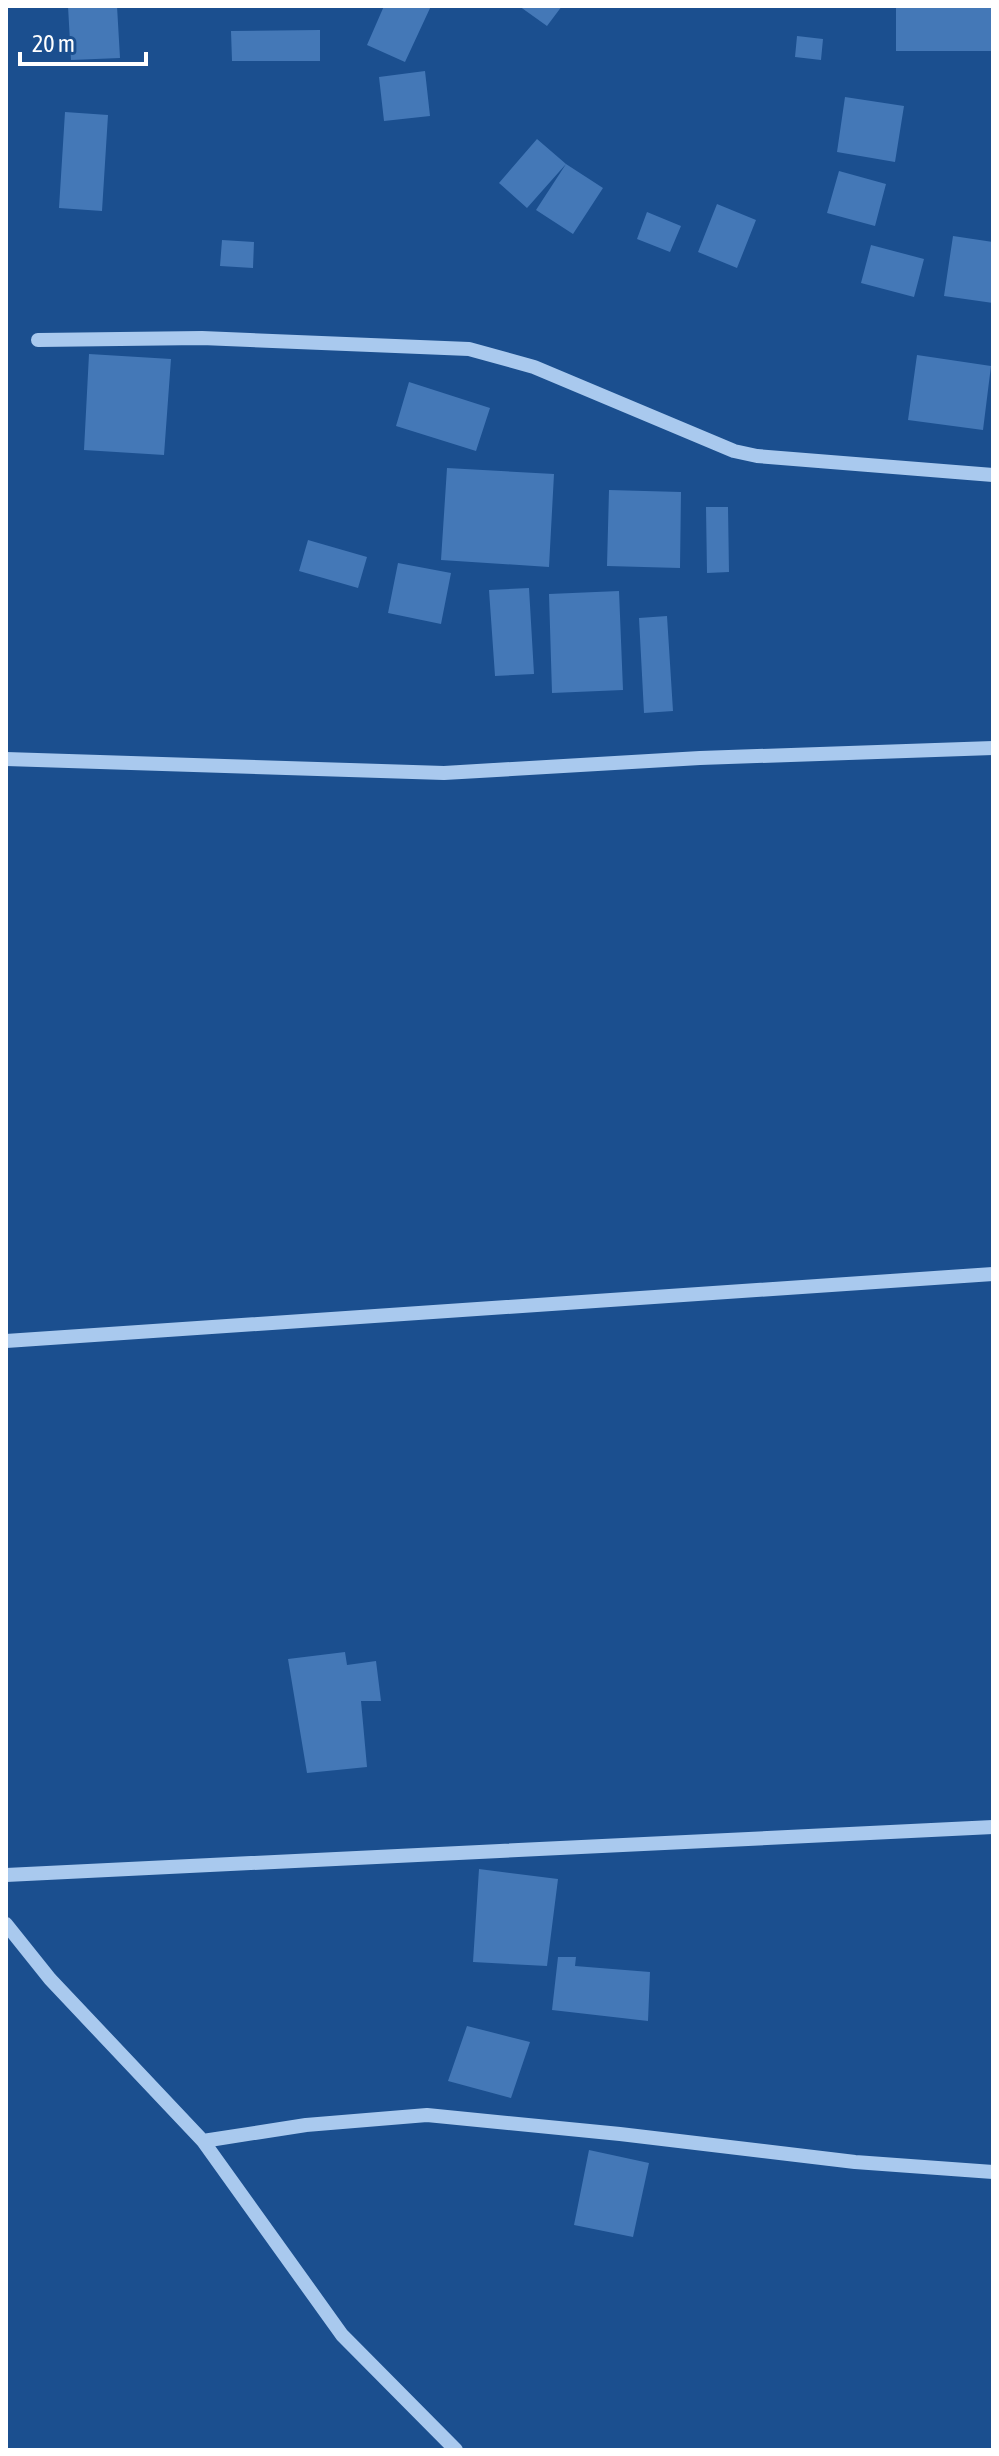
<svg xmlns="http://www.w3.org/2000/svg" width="999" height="2456" font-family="'Asap Condensed',sans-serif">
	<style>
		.building { fill: #4478b7 }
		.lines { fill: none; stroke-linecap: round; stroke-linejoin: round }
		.minor { stroke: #a9c9ee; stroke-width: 14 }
	</style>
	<rect width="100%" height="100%" fill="#1b4f8f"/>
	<path class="building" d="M 68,6 L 117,6 L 120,58 L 71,60 Z
		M 384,6 L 431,6 L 405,62 L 367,45 Z
		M 519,6 L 562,6 L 547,26 Z
		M 896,6 L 991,6 L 991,51 L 896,51 Z
		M 320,30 L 320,61 L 232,61 L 231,31 Z
		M 797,36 L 823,39 L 821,60 L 795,57 Z
		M 425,71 L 430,116 L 384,121 L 379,77 Z
		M 845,97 L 904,106 L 895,162 L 837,152 Z
		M 65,112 L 108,115 L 102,211 L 59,208 Z
		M 537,139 L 566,164 L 527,208 L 499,183 Z
		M 566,164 L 603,188 L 573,234 L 536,210 Z
		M 839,171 L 886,184 L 875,226 L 827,213 Z
		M 717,204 L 756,220 L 737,268 L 698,252 Z
		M 647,212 L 681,226 L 670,252 L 637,239 Z
		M 953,236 L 993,242 L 993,303 L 944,296 Z
		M 222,240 L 254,242 L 253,268 L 220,266 Z
		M 871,245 L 924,259 L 914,297 L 861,283 Z
		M 89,354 L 171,359 L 164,455 L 84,450 Z
		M 917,355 L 991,366 L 983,430 L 908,420 Z
		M 409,382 L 490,408 L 476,451 L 396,426 Z
		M 447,468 L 554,474 L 549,567 L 441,560 Z
		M 609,490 L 681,492 L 680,568 L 607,566 Z
		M 706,507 L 728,507 L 729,572 L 707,573 Z
		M 308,540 L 367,557 L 358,588 L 299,571 Z
		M 398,563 L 451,573 L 441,624 L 388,613 Z
		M 529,588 L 534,674 L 495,676 L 489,590 Z
		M 619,591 L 623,690 L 552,693 L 549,594 Z
		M 667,616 L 673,711 L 644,713 L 639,618 Z
		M 345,1652 L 347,1665 L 376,1661 L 381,1701 L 361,1701 L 367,1767 L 307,1773 L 288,1659 Z
		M 479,1869 L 558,1879 L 547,1966 L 473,1962 Z
		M 558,1957 L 576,1957 L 575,1966 L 650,1972 L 648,2021 L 552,2010 Z
		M 467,2026 L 530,2042 L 511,2098 L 448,2081 Z
		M 589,2150 L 649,2163 L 633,2237 L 574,2225 Z"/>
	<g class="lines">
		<path class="minor" d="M 38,340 L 202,338 L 469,349 L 534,367 L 734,451 L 757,456 L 993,475
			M 6,759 L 444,773 L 700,758 L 993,748
			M 6,1341 L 993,1274
			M 6,1875 L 993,1827
			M 6,1924 L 50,1979 L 203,2141 L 342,2335 L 456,2450
			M 203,2141 L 306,2125 L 427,2115 L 620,2134 L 855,2162 L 993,2172"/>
	</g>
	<rect width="999" height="2456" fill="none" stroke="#ffffff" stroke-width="16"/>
	<path d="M20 52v12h126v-12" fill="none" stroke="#ffffff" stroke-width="4"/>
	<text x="32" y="52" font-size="24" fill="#ffffff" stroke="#1b4f8f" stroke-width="6" paint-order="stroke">20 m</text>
</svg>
